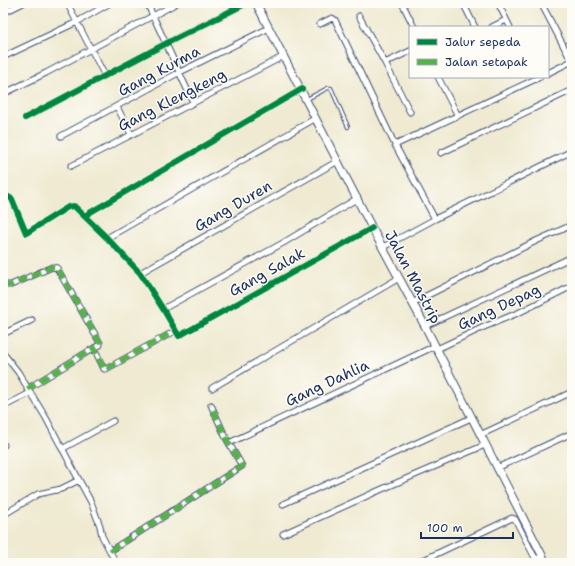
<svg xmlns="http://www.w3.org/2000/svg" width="575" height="566" font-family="'Shantell Sans',sans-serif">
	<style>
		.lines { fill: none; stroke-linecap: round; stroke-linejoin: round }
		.service-casing { stroke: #3b4b6f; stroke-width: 4.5 }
		.minor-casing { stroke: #3b4b6f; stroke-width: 7 }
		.secondary-casing { stroke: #3b4b6f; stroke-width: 9 }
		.service { stroke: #fff; stroke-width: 2.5 }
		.minor { stroke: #fff; stroke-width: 5 }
		.secondary { stroke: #fff; stroke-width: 7 }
		.quiet { stroke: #55b248; stroke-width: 5; stroke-dasharray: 10 5; stroke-linecap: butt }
		.cycleway-casing { stroke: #fdfcf7; stroke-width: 8 }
		.cycleway { stroke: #00873e; stroke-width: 6 }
		.labels { text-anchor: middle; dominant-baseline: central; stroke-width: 3; stroke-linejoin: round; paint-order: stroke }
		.street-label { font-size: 15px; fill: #1b2f5e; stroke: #fdfcf7 }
	</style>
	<rect width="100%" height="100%" fill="#fdfcf7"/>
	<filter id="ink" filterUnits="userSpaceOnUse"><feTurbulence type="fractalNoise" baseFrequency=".025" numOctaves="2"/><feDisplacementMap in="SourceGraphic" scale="8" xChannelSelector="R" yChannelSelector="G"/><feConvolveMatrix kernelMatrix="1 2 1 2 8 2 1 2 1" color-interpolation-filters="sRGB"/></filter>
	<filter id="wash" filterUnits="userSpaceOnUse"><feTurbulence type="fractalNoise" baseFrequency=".012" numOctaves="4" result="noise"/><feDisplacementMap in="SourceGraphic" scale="16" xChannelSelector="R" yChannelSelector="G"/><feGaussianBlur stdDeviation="0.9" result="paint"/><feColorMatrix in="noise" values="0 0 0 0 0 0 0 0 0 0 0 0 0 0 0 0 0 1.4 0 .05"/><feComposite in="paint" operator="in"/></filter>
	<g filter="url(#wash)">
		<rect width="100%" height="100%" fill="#efead1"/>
	</g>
	<g filter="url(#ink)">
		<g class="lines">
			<g class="service-casing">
				<path id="service" d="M 307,99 L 328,88 L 331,88 L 348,127"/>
			</g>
			<g class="minor-casing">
				<path id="minor" d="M 67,3 L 105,76
					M 147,3 L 193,102
					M 402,3 L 414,27
					M 463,3 L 475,27
					M 498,3 L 510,27
					M 541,3 L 572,62
					M 3,13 L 23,3
					M 359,16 L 385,63 L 410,51
					M 320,24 L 332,18 L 335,20 L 395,145
					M 492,27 L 506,20
					M 3,57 L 77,22 L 110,3
					M 385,63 L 410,112
					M 548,73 L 572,61
					M 438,77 L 458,116
					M 3,94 L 46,73 L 177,3
					M 117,107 L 131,134
					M 25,118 L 167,43 L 247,3
					M 61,136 L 180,72 L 269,28
					M 441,153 L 572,90
					M 71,166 L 284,56
					M 3,198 L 7,196 L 12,199 L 26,233 L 28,232 L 68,207 L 74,206 L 107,238 L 140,273 L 163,309 L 179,336 L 372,228
					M 84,216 L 302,89
					M 435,219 L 395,145 L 540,77
					M 107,238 L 316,118
					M 383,247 L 435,219 L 572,151
					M 140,273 L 338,161
					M 3,285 L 11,285 L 52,267 L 57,268 L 100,343 L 100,345 L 94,348
					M 412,303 L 536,241 L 572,225
					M 163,309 L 283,243 L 358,198
					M 425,326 L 572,257
					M 3,334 L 32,320
					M 437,349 L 484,327 L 520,312 L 572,286
					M 3,353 L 18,372 L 46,418 L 79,480 L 91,502 L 100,526 L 102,536 L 116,563
					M 212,388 L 399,278
					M 27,389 L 94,348 L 104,369 L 106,369 L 175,331
					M 3,407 L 30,393
					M 480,435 L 572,392
					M 229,443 L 435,346
					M 3,445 L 4,445
					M 62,449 L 113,421
					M 497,468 L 572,433
					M 283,504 L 471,418
					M 3,515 L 38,494 L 61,489 L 79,480
					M 283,534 L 380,490 L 485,445
					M 110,551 L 242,466 L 226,438 L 211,405
					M 417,563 L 512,518 L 515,519 L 534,556 L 537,559 L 543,556"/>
			</g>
			<g class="secondary-casing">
				<path id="secondary" d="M 256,3 L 372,228 L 425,326 L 546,563"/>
			</g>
			<use href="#service" class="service"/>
			<use href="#minor" class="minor"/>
			<use href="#secondary" class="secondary"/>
			<path class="quiet" d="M 3,285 L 11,285 L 52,267 L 57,268 L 100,343 L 100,345 L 94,348
				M 27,389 L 94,348 L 104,369 L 106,369 L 175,331
				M 110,551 L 242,466 L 226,438 L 211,405"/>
			<g class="cycleway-casing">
				<path id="cycleway" d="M 25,118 L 167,43 L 247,3
					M 3,198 L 7,196 L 12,199 L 26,233 L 28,232 L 68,207 L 74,206 L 107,238 L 140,273 L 163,309 L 179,336 L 372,228
					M 84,216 L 302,89"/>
			</g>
			<use href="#cycleway" class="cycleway"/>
		</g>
	</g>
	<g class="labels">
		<g class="street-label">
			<text transform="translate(159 71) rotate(-28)">Gang Kurma</text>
			<text transform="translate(172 100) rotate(-27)">Gang Klengkeng</text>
			<text transform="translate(233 206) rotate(-30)">Gang Duren</text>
			<text transform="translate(267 272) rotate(-29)">Gang Salak</text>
			<text transform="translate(413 277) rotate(62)">Jalan Mastrip</text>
			<text transform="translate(499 307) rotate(-25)">Gang Depag</text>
			<text transform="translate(327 383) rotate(-25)">Gang Dahlia</text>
		</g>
	</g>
	<rect width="575" height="566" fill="none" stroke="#fdfcf7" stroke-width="16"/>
	<rect x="409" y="26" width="140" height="52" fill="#fdfcf7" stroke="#a3aaba"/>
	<rect x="417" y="39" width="20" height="6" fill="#00873e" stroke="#a3aaba"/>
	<text x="445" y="46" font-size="12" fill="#1b2f5e">Jalur sepeda</text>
	<rect x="417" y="59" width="20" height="6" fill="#55b248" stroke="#a3aaba"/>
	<text x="445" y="66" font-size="12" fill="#1b2f5e">Jalan setapak</text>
	<path d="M421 532v6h92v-6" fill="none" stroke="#1b2f5e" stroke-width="2"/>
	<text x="427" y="532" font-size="12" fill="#1b2f5e" stroke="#fdfcf7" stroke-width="3" paint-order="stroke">100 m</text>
</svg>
